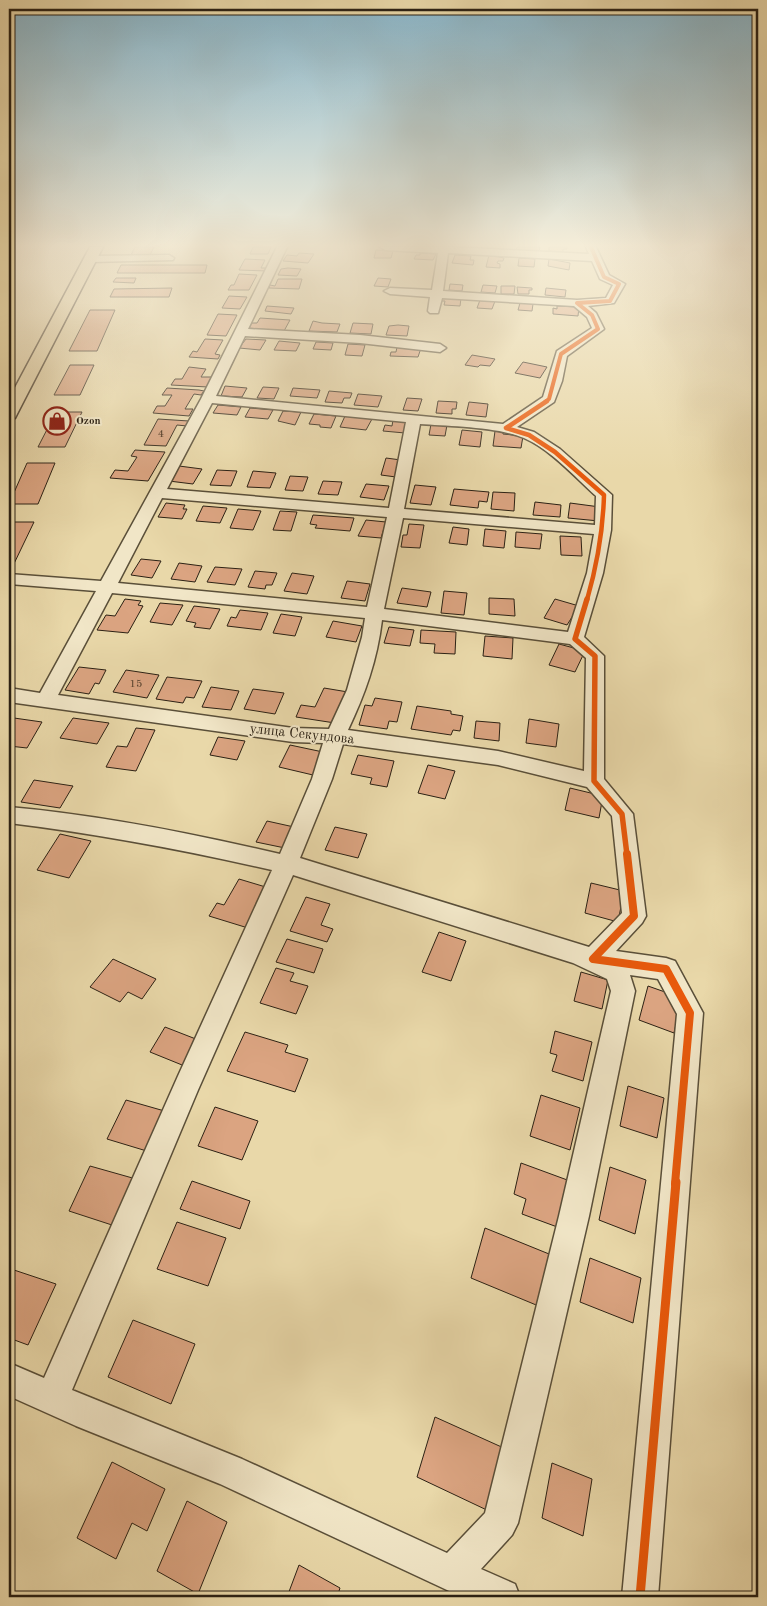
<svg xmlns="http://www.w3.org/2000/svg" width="767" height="1606" font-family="'Old Standard TT',serif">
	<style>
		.building { fill: #dba481; stroke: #2b2114 }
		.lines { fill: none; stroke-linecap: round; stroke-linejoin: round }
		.minor-casing { stroke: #5a4f39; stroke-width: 3 }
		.major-casing { stroke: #2b2114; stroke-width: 3 }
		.minor { fill: #f1e6c7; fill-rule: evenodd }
		.major { fill: #e9d8a9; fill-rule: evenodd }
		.cycleway-far4-casing { stroke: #f1e6c7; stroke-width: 5.5 }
		.cycleway-far3-casing { stroke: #f1e6c7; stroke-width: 7 }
		.cycleway-far2-casing { stroke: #f1e6c7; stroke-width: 9 }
		.cycleway-far1-casing { stroke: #f1e6c7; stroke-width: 11 }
		.cycleway-casing { stroke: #f1e6c7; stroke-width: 12 }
		.cycleway-far4 { stroke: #e8590c; stroke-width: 4 }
		.cycleway-far3 { stroke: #e8590c; stroke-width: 4.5 }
		.cycleway-far2 { stroke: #e8590c; stroke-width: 5.5 }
		.cycleway-far1 { stroke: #e8590c; stroke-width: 8 }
		.cycleway { stroke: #e8590c; stroke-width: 9 }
		.labels { text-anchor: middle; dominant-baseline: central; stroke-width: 4; stroke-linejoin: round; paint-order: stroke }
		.far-poi-label { font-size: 11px; font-weight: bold; fill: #2b2114; stroke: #f1e6c7; text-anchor: start }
		.number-label { font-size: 11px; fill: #57422f }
		.street-label { font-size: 14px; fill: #2b2114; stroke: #f1e6c7 }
	</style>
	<rect width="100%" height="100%" fill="#e9d8a9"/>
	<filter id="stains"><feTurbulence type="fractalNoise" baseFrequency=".004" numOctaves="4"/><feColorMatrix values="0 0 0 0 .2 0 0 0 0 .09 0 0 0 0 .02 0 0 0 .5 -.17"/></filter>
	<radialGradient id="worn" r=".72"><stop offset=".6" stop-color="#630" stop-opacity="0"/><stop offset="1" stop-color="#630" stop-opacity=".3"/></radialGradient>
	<path class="building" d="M 135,247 L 154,247 L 150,255 L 131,255 Z
		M 253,247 L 271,247 L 268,254 L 250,254 Z
		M 517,247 L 540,247 L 539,252 L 516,250 Z
		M 549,247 L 567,247 L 567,249 L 563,249 L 563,252 L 549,251 Z
		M 376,250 L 393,251 L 391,258 L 374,258 Z
		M 299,253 L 314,254 L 308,263 L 283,261 L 287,255 L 297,256 Z
		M 420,253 L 436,254 L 433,260 L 414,259 L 416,255 L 420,255 Z
		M 455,255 L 471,256 L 470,260 L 474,260 L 473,265 L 452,263 Z
		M 489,255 L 504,258 L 503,261 L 498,261 L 497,263 L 500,264 L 500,268 L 486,267 Z
		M 519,258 L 535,259 L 534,267 L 518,266 Z
		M 245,259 L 265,260 L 261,268 L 269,268 L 267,271 L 239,270 Z
		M 549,259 L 570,263 L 569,270 L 548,266 Z
		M 121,265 L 207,265 L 205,273 L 117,273 Z
		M 288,268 L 301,269 L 297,276 L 278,275 L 281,269 Z
		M 239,274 L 257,275 L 249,290 L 228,290 L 231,285 L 234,285 Z
		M 116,278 L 136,278 L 134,283 L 113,282 Z
		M 378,278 L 391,279 L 388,287 L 374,286 Z
		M 278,279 L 302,279 L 299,289 L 269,288 L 270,285 L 275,286 Z
		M 450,284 L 463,285 L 462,291 L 449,290 Z
		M 483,285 L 497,286 L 495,293 L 481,292 Z
		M 501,286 L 515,286 L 514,294 L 501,294 Z
		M 517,287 L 532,288 L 532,290 L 529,290 L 529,294 L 518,294 Z
		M 172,288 L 169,297 L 110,297 L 114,289 Z
		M 546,288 L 566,290 L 565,297 L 545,295 Z
		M 229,296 L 247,297 L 240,309 L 222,308 Z
		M 439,297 L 461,298 L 460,306 L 444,305 L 445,301 L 439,301 Z
		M 480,300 L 495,301 L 492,309 L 477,308 Z
		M 520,303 L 533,304 L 532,311 L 518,310 Z
		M 267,306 L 294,308 L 291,314 L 265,311 Z
		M 557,306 L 579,307 L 578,316 L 553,314 L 553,308 L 557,309 Z
		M 90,310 L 115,310 L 97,351 L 69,351 Z
		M 218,314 L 237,315 L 226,336 L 207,335 Z
		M 260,318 L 290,320 L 284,331 L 248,328 L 251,323 L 257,323 Z
		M 313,321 L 322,323 L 340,324 L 337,332 L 309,331 Z
		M 353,323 L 373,324 L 371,334 L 350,333 Z
		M 398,325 L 409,326 L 407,336 L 386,335 L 389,326 Z
		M 205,339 L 223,340 L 215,354 L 220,355 L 218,359 L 189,357 L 193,351 L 197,352 Z
		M 246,339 L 266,340 L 260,350 L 239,348 Z
		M 279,341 L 300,343 L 296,351 L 274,350 Z
		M 316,342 L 333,343 L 331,350 L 313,349 Z
		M 348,344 L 365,345 L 362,356 L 345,355 Z
		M 397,347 L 421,348 L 418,357 L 390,356 L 391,352 L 396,352 Z
		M 472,355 L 495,359 L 490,366 L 480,365 L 478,367 L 465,365 Z
		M 523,362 L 547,367 L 540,378 L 515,373 Z
		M 70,365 L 94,365 L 80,395 L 54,395 Z
		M 189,367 L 206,369 L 201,377 L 213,377 L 208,387 L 171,385 L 175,379 L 182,379 Z
		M 225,386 L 247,388 L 242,397 L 221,396 Z
		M 263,387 L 279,388 L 274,399 L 257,398 Z
		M 167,388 L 199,390 L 204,391 L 201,395 L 194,394 L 185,409 L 193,409 L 189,416 L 153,413 L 157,406 L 165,406 L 172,395 L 162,395 Z
		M 293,388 L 320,390 L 317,398 L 290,396 Z
		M 329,391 L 352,393 L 350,398 L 344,398 L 342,403 L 325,402 Z
		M 358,394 L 382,396 L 378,407 L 354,405 Z
		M 407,398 L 422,399 L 418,411 L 403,410 Z
		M 438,401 L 457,402 L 456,409 L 452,409 L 452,414 L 436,413 Z
		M 469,402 L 488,404 L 486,417 L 466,415 Z
		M 218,405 L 241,407 L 237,415 L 213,413 Z
		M 250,408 L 273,410 L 268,419 L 245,417 Z
		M 283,411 L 301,412 L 295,425 L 278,421 Z
		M 56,412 L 82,412 L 65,447 L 38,447 Z
		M 314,414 L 336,416 L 331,428 L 320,427 L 320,425 L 309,424 Z
		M 345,416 L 372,419 L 366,430 L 340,427 Z
		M 158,419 L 189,421 L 187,426 L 177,425 L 166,446 L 144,445 Z
		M 393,420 L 408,421 L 405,433 L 383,431 L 385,425 L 392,426 Z
		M 431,424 L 447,425 L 445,436 L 429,435 Z
		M 462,430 L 482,432 L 480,447 L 459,445 Z
		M 495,431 L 503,431 L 503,434 L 523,436 L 521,448 L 493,446 Z
		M 135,450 L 165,452 L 148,481 L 110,478 L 115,470 L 128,471 L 137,457 L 131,456 Z
		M 386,458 L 401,460 L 396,477 L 381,475 Z
		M 27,463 L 55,463 L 38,504 L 9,504 Z
		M 179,466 L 202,469 L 193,484 L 169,481 Z
		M 217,470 L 237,471 L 231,486 L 210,485 Z
		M 253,471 L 276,473 L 270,488 L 247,487 Z
		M 290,476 L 308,477 L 303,491 L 285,490 Z
		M 323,481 L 342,482 L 338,495 L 318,494 Z
		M 366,484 L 389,486 L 384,500 L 360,497 Z
		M 415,485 L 436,487 L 431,505 L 410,503 Z
		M 454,489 L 489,492 L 487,502 L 479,501 L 478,508 L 450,505 Z
		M 493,492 L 515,493 L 514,511 L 491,509 Z
		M 535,502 L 561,505 L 560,517 L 533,515 Z
		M 166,503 L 185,505 L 183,509 L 187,509 L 182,519 L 158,517 Z
		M 570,503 L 600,507 L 599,521 L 568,518 Z
		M 203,506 L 227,508 L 220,523 L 196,521 Z
		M 238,509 L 261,511 L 253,530 L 230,528 Z
		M 280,511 L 297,512 L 291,531 L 273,530 Z
		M 313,515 L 354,518 L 350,531 L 315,528 L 317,525 L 310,524 Z
		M 366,520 L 386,522 L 381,538 L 358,536 Z
		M 9,522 L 34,522 L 10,572 L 9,572 Z
		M 409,524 L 424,525 L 420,548 L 401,547 L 403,535 L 407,535 Z
		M 453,527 L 469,529 L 467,545 L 449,543 Z
		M 485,529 L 506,531 L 504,548 L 483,546 Z
		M 516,532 L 542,534 L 540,549 L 515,547 Z
		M 560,536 L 581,537 L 582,556 L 561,555 Z
		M 141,559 L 161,561 L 152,578 L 131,575 Z
		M 179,563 L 202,566 L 195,582 L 171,579 Z
		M 215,567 L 242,569 L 235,585 L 207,582 Z
		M 255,571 L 277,573 L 272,585 L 266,585 L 265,589 L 248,587 Z
		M 292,573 L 314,576 L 307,594 L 284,591 Z
		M 347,581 L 370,584 L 365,601 L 341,598 Z
		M 402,588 L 431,592 L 427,607 L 397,603 Z
		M 444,591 L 467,593 L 464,615 L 441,613 Z
		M 489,598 L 514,599 L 515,616 L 489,614 Z
		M 125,599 L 141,601 L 138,605 L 143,606 L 128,633 L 97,630 L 106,615 L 115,616 Z
		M 555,599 L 579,606 L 567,625 L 544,618 Z
		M 160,603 L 183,605 L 172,625 L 150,622 Z
		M 194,606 L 220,609 L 210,629 L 194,627 L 196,623 L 186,621 Z
		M 240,610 L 268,613 L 261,630 L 227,626 L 231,617 L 236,618 Z
		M 281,614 L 302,617 L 295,636 L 273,633 Z
		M 333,621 L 362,626 L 356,642 L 326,637 Z
		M 389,627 L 414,630 L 410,646 L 384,643 Z
		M 421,630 L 456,632 L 455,654 L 434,653 L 435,644 L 420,643 Z
		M 485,636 L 513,638 L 512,659 L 483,656 Z
		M 559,644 L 585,651 L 575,672 L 549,665 Z
		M 79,667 L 106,670 L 99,684 L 95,683 L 89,694 L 65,690 Z
		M 126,670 L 159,675 L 147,698 L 113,692 Z
		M 167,677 L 202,681 L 194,698 L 186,697 L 183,703 L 156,699 Z
		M 211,687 L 239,691 L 231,710 L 202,707 Z
		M 324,688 L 348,692 L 335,723 L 296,717 L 301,705 L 315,707 Z
		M 253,689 L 284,693 L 275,714 L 244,709 Z
		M 375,698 L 402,702 L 397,722 L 389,721 L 387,729 L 359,725 L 365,705 L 372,706 Z
		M 417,706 L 451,711 L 451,714 L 463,716 L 460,731 L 453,730 L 451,735 L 411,729 Z
		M 14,718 L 42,722 L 27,748 L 9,746 L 9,727 Z
		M 73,718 L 109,723 L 97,744 L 60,738 Z
		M 529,719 L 559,724 L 556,747 L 526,743 Z
		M 476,721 L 500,723 L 499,741 L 474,738 Z
		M 136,728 L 155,730 L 136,771 L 106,767 L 117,746 L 127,747 Z
		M 218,737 L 245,741 L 237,760 L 210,755 Z
		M 290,745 L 323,752 L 313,775 L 279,767 Z
		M 358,755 L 394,761 L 387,787 L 370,784 L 372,778 L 351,774 Z
		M 428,765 L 455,771 L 445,799 L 418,793 Z
		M 34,780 L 73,786 L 60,808 L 21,802 Z
		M 570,788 L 603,796 L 599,818 L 565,810 Z
		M 267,821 L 294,827 L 285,848 L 256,842 Z
		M 335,827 L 367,834 L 358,858 L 325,850 Z
		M 60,834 L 91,841 L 69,878 L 37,870 Z
		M 239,879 L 269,888 L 248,928 L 209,916 L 217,903 L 224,905 Z
		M 591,883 L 624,891 L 618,922 L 585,913 Z
		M 306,897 L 330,904 L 321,925 L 333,929 L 327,942 L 290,931 Z
		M 439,932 L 466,941 L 451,981 L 422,972 Z
		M 287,939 L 323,949 L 314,973 L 276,962 Z
		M 113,959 L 156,979 L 142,999 L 128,992 L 120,1002 L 90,987 Z
		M 276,968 L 294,973 L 290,981 L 308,986 L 296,1014 L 260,1003 Z
		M 581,972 L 608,980 L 602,1009 L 574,1001 Z
		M 648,986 L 682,998 L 674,1033 L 639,1020 Z
		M 165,1027 L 201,1041 L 187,1067 L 150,1052 Z
		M 555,1031 L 592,1042 L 583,1081 L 552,1071 L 557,1055 L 550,1053 Z
		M 245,1032 L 288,1045 L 285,1052 L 308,1059 L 295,1092 L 227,1071 Z
		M 628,1086 L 664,1098 L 657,1138 L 620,1126 Z
		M 541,1095 L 580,1108 L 570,1150 L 530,1136 Z
		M 126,1100 L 168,1112 L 150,1152 L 107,1139 Z
		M 215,1107 L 258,1121 L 242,1160 L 198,1146 Z
		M 521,1163 L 570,1181 L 560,1228 L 522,1214 L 526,1199 L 514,1194 Z
		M 90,1166 L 136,1179 L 115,1226 L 69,1211 Z
		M 610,1167 L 646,1180 L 635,1234 L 599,1220 Z
		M 192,1181 L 250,1201 L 240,1229 L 180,1209 Z
		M 177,1222 L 226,1238 L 208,1286 L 157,1269 Z
		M 485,1228 L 554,1256 L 541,1307 L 471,1278 Z
		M 590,1258 L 641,1278 L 633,1323 L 580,1302 Z
		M 14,1270 L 56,1284 L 28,1345 L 9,1338 L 9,1280 Z
		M 133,1320 L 195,1344 L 171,1404 L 108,1377 Z
		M 435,1417 L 506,1449 L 491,1512 L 417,1477 Z
		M 112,1462 L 165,1489 L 147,1531 L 132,1523 L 116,1559 L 77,1538 Z
		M 552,1463 L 592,1479 L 583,1536 L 542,1518 Z
		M 187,1501 L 227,1522 L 198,1594 L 157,1571 Z
		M 299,1565 L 340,1588 L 337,1597 L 287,1597 Z"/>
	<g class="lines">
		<g class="minor-casing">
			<path id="minor" d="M 277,247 L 287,247 L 248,329 L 360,335 L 440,344 L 446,348 L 440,352 L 360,343 L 245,336 L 216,396 L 503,424 L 543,397 L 557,351 L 592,328 L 587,317 L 574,306 L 442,298 L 438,313 L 430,313 L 428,311 L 430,297 L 390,294 L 384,291 L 390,288 L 432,290 L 438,253 L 385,250 L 380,247 L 451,247 L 589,254 L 586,247 L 596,247 L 609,275 L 625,284 L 614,303 L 588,306 L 596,313 L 604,329 L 567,356 L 562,381 L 554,402 L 517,427 L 534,432 L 560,449 L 612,495 L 611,530 L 603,573 L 584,637 L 604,656 L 604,779 L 633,814 L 646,916 L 642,923 L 616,951 L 666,958 L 675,961 L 703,1013 L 658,1597 L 622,1597 L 677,1014 L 658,979 L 630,975 L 635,991 L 589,1216 L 518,1523 L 512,1535 L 481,1569 L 515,1584 L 520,1597 L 462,1597 L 220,1484 L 76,1426 L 9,1396 L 9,1363 L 44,1378 L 178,1076 L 272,870 C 184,850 99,834 9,823 L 9,807 C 100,815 190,833 280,854 L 312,779 L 323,743 L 293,742 L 9,702 L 9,688 L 40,693 L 96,591 L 9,584 L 9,574 L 101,581 L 201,399 ZM 448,253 L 592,261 L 600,279 L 613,285 L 606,298 L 577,300 L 443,291 ZM 212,403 L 406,422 L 389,508 L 167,489 ZM 420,424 C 448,426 499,427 524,438 C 551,450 574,476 596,496 L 595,525 L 404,509 ZM 162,498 L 387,517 L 367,607 L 118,583 ZM 403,518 L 594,534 L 587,573 L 568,632 L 384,609 ZM 112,593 L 365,618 L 362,637 L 347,690 L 329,729 L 293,728 L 58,695 ZM 382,620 L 570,644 L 586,658 L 584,771 L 498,751 L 348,730 C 365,694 377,661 382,620 ZM 343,744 L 498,765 L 587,787 L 612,816 L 622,913 L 589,947 L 300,858 L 332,779 ZM 293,875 L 573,963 L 607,979 L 611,991 L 559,1216 L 485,1513 L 447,1553 L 242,1459 L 72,1390 L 198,1090 Z
				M 169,255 L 174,258 L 173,260 L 91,262 L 86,259 L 91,256 Z"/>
		</g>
		<g class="major-casing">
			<path id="major" d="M 90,247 L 103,247 L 17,414 L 15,418 L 9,419 L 9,399 Z"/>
		</g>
		<use href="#minor" class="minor"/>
		<use href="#major" class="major"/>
		<g class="cycleway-far4-casing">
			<path id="cycleway-far4" d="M 545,402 L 549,399 L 561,354 L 598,329 L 592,315 L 577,303 L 610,301 L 619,284 L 604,277 L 591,247"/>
		</g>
		<g class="cycleway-far3-casing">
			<path id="cycleway-far3" d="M 547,401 L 506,428 L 529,435 L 555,452 L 604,495 C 603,532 597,565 587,600"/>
		</g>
		<g class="cycleway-far2-casing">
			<path id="cycleway-far2" d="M 587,599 L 575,639 L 595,656 L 594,781 L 622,814 L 627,855"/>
		</g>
		<g class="cycleway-far1-casing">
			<path id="cycleway-far1" d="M 627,854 L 634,916 L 593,959 L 666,969 L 690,1013 L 675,1184"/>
		</g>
		<g class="cycleway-casing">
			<path id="cycleway" d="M 640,1597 L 676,1182"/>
		</g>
		<use href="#cycleway-far4" class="cycleway-far4"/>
		<use href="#cycleway-far3" class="cycleway-far3"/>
		<use href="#cycleway-far2" class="cycleway-far2"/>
		<use href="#cycleway-far1" class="cycleway-far1"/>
		<use href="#cycleway" class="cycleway"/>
	</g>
	<linearGradient id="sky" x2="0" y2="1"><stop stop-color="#88b7cd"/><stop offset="0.52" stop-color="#f5edd8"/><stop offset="1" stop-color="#f5edd8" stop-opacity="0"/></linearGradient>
	<rect width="767" height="472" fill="url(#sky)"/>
	<defs>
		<g id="shop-ring" transform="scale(1.4375)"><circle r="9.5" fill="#f1e6c7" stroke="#8f2418" stroke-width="1.5"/><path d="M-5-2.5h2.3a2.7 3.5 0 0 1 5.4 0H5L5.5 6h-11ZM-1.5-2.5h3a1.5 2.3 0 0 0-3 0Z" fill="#8f2418"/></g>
	</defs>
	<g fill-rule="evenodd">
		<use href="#shop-ring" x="57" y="421"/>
	</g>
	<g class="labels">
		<g class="far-poi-label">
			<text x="76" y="421">Ozon</text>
		</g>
		<g class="number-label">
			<text x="161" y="434">4</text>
			<text x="136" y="684">15</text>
		</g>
		<g class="street-label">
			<text transform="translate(302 734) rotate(6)">улица Секундова</text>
		</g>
	</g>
	<rect width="767" height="1606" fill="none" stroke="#e9d8a9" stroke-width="30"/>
	<rect x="10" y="10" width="747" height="1586" fill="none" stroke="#2b2114" stroke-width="2.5"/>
	<rect x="15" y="15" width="737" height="1576" fill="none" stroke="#2b2114"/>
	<rect width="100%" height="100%" filter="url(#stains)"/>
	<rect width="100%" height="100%" fill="url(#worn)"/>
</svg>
